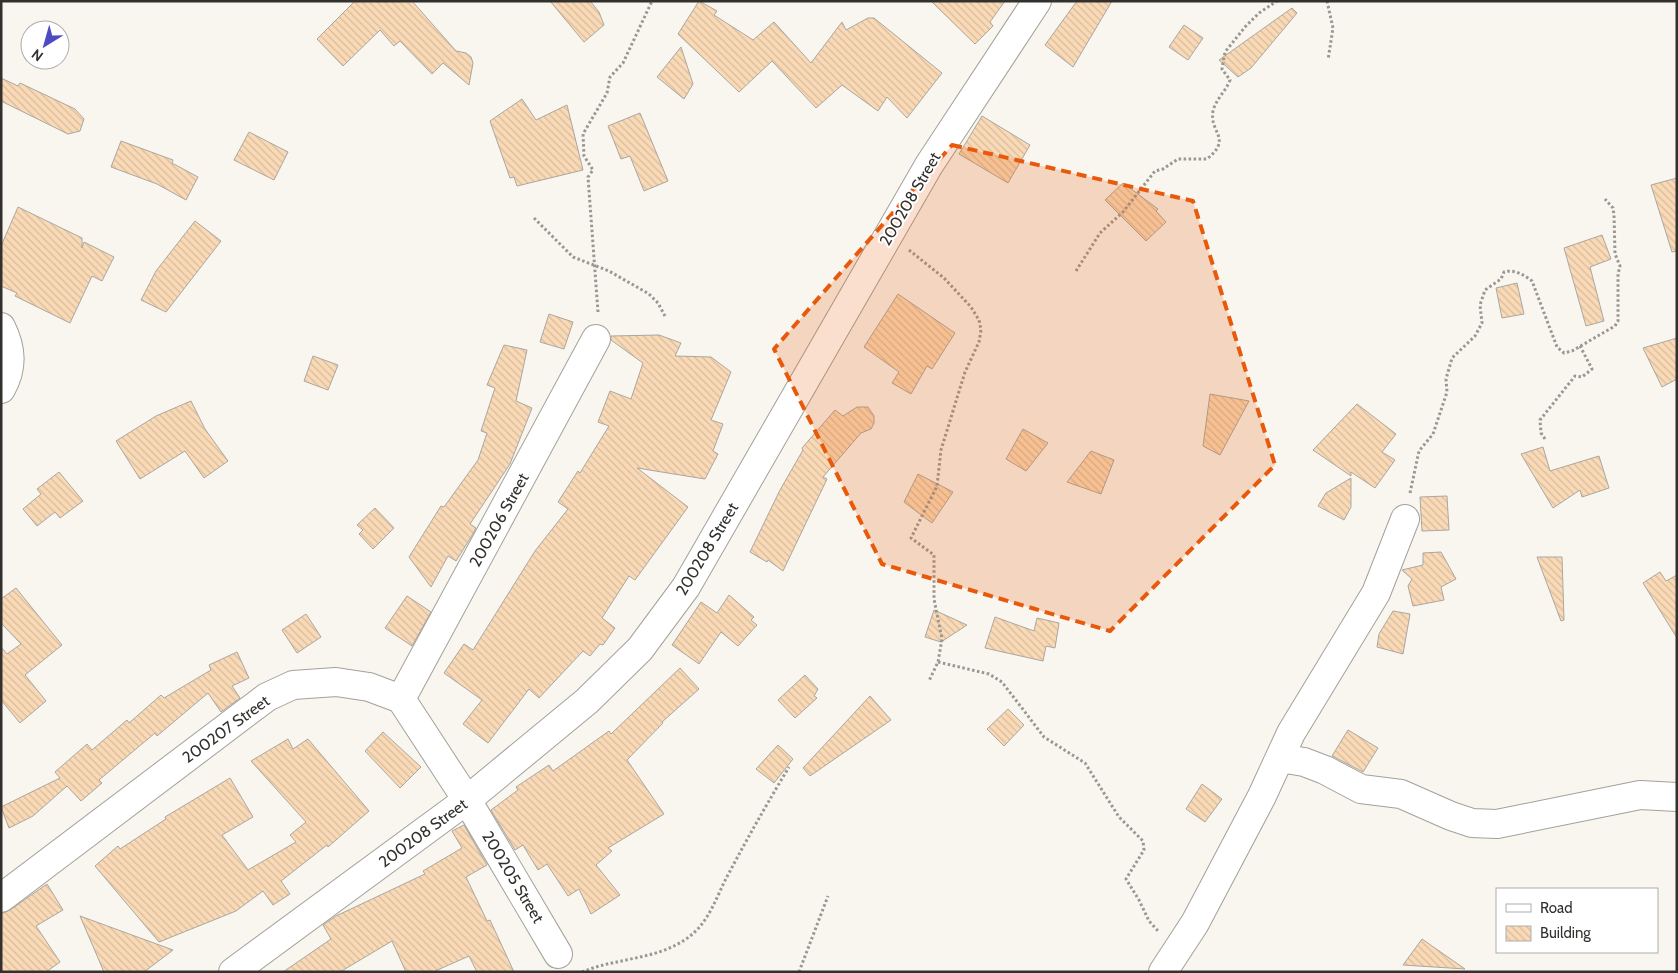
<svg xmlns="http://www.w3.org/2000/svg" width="1678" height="973" font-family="Cabin,sans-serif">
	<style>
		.building { fill: url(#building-back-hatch); stroke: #aba6a1 }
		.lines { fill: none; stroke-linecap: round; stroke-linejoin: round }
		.minor-casing { stroke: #a3a19a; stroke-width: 30 }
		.path { stroke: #999792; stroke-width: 3; stroke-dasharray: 2.5 2.5; stroke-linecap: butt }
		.minor { stroke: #fff; stroke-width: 28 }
		.marked { fill: #e8590c; fill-opacity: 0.2; stroke: #e8590c; stroke-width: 4; stroke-dasharray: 10 6; stroke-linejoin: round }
		.labels { text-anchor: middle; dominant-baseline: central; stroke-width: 4; stroke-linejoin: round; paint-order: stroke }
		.street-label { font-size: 16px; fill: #32312e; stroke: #fff }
	</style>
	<defs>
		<pattern id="building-back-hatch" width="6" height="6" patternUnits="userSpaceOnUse" patternTransform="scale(1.25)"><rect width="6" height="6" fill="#fadab6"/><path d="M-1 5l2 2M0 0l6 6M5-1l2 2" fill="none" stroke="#d7bc9d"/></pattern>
	</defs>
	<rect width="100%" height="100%" fill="#f8f6ee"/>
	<path class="building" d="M 355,1 L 412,1 L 456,51 L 466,53 L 471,57 L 473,63 L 469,85 L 443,63 L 432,74 L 400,41 L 394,46 L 380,30 L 343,66 L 317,39 Z
		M 550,1 L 590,1 L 599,12 L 604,25 L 584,42 Z
		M 699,1 L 717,11 L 714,15 L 753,40 L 774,22 L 811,63 L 842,22 L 846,30 L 868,18 L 874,18 L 942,73 L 907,118 L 887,97 L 878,111 L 842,85 L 816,108 L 772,61 L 739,92 L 678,34 Z
		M 931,1 L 1005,1 L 990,22 L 993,26 L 975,44 Z
		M 1077,1 L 1112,1 L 1073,67 L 1045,45 Z
		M 1292,8 L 1297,13 L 1251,68 L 1238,77 L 1219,60 Z
		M 1184,25 L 1203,38 L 1188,60 L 1169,47 Z
		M 681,47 L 693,84 L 684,99 L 657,77 Z
		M 1,78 L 18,86 L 20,83 L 75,109 L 84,119 L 80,131 L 68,134 L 1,101 Z
		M 522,99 L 536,120 L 567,105 L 583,170 L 517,186 L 514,177 L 510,178 L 490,121 Z
		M 640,113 L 668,181 L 644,191 L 630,156 L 621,159 L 608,126 Z
		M 982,116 L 1030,145 L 1008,183 L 959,154 Z
		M 249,132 L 288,152 L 274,180 L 234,160 Z
		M 121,141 L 173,160 L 172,163 L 198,177 L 186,200 L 157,184 L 111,167 Z
		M 1677,178 L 1677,251 L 1672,252 L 1651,185 Z
		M 1123,183 L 1158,209 L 1156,211 L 1166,222 L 1146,241 L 1105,200 Z
		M 18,207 L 82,238 L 82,248 L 84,242 L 114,257 L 102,281 L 92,276 L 70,323 L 15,296 L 17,293 L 1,286 L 1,246 Z
		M 195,221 L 221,241 L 166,312 L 141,300 L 156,271 Z
		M 1602,235 L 1611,259 L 1590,267 L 1604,321 L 1586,326 L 1564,248 Z
		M 1517,283 L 1524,314 L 1502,318 L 1496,288 Z
		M 898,294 L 955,333 L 932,369 L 927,366 L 911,394 L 892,383 L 899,372 L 864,347 Z
		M 549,314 L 573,322 L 564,349 L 540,342 Z
		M 659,335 L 681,343 L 675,356 L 711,357 L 731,372 L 711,420 L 723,424 L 713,451 L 718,454 L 705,479 L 637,468 L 688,507 L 635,580 L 629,576 L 602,618 L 615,628 L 603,645 L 600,644 L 590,656 L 583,651 L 539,698 L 529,689 L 488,743 L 463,724 L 482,700 L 444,673 L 464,644 L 473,650 L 535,551 L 568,509 L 558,502 L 578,471 L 580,473 L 609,426 L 598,422 L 610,391 L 631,399 L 643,363 L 611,340 L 611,336 Z
		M 1677,338 L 1677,379 L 1662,387 L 1643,348 Z
		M 504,345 L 527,350 L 516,401 L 532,408 L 510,464 L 470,524 L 476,528 L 471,537 L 456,561 L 448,556 L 431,587 L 409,557 L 441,506 L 444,507 L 478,460 L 487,433 L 481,431 L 495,388 L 487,385 Z
		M 313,356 L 338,365 L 328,390 L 304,381 Z
		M 1210,394 L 1249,401 L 1220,455 L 1203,446 Z
		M 191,401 L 205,429 L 228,461 L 204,478 L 185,451 L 140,479 L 116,441 L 156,416 Z
		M 1357,404 L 1396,434 L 1382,452 L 1395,460 L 1375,488 L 1351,472 L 1351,476 L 1313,450 Z
		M 857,407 L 868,407 L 874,416 L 874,423 L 871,429 L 861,433 L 823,477 L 827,479 L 783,571 L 768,560 L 767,562 L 750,552 L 780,490 L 803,450 L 802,448 L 835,410 L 843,416 Z
		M 1023,429 L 1048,443 L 1026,471 L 1006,459 Z
		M 1543,447 L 1550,471 L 1599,456 L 1609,488 L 1582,497 L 1580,490 L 1553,508 L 1521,454 Z
		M 1091,451 L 1114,460 L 1101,494 L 1067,482 Z
		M 59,472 L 83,501 L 60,518 L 55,512 L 37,526 L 23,509 L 41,494 L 37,489 Z
		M 918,474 L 953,492 L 932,523 L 904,502 Z
		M 1351,478 L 1351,507 L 1344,520 L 1318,506 L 1326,493 Z
		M 1447,496 L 1449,530 L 1422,531 L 1420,497 Z
		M 375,508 L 394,528 L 373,549 L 359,534 L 363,530 L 357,525 Z
		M 1441,552 L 1456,579 L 1441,587 L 1444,600 L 1413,606 L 1408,586 L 1412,579 L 1402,570 L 1423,565 L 1423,553 Z
		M 1537,557 L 1562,557 L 1564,620 L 1561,621 Z
		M 1660,572 L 1666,581 L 1677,575 L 1677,638 L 1643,583 Z
		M 16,588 L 62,645 L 25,675 L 46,701 L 20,723 L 1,700 L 1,647 L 7,654 L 21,644 L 1,623 L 1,599 Z
		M 729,595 L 754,617 L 751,620 L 757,625 L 738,646 L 721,632 L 699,664 L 672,645 L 701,602 L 717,613 Z
		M 407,596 L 431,612 L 412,646 L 385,628 Z
		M 934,610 L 967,625 L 941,642 L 925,637 Z
		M 1393,611 L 1410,614 L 1403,654 L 1377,647 L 1379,634 Z
		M 306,614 L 321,637 L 297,653 L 282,630 Z
		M 995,617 L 1034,631 L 1037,618 L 1059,623 L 1055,648 L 1046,646 L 1043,661 L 985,648 Z
		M 237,652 L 249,678 L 232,686 L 240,698 L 221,712 L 208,693 L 157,736 L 155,733 L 99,780 L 102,783 L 81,801 L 67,786 L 33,816 L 9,828 L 1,807 L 60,778 L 55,772 L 87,744 L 92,750 L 127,720 L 129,723 L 161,695 L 164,698 L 211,670 L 209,665 Z
		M 680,668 L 699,689 L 662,722 L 663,723 L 627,760 L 664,814 L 608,848 L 612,851 L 596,865 L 620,895 L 591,914 L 579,889 L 568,896 L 547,864 L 538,870 L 523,845 L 515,850 L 491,810 L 518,790 L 516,787 L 549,765 L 553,771 L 609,731 L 611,734 Z
		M 805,675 L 818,689 L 814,696 L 817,698 L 795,718 L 778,700 Z
		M 870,696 L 891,720 L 810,776 L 803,768 Z
		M 1008,709 L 1024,725 L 1004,746 L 987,729 Z
		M 1348,730 L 1378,748 L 1363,772 L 1332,756 Z
		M 383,732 L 421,767 L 400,788 L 365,751 Z
		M 288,739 L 293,749 L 308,739 L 369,811 L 328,847 L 327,845 L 281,881 L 290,894 L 273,905 L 263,891 L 236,911 L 159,942 L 95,866 L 118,846 L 120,849 L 166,819 L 165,817 L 230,778 L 253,817 L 222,835 L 248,870 L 296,842 L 290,835 L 306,822 L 251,761 Z
		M 778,745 L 793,759 L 774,783 L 756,769 Z
		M 1202,784 L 1222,799 L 1205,822 L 1186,809 Z
		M 464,825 L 487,865 L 466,877 L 487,921 L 490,920 L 514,972 L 477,972 L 469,956 L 433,972 L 406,972 L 392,941 L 340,972 L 283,972 L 331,939 L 323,925 L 336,916 L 425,874 L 423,871 L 462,848 L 452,831 Z
		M 47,884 L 63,910 L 36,926 L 60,962 L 46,972 L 1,972 L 1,914 L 10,910 Z
		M 80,916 L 173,950 L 144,972 L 104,972 Z
		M 1422,939 L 1465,969 L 1403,965 Z"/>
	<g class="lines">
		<g class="minor-casing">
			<path id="minor" d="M 1,327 C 12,349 13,368 1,389
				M 401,699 L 596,339
				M 1280,758 L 1304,762 L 1325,770 L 1361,789 L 1401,794 L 1451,816 L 1472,823 L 1497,824 L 1640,795 L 1677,797
				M 1,898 L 267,697 L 293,685 L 336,682 L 369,687 L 401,699 L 467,800 L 558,954
				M 233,972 L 467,800 L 587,701 L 640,649 L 686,587 L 929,165 L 1037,1
				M 1163,972 L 1195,923 L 1262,796 L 1291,733 L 1376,593 L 1405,519"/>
		</g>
		<path class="path" d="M 1327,1 L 1333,28 L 1328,60
			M 534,218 L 573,257 L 609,271 L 649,294 L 658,303 L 665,316
			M 909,250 L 944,278 L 971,307 L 979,320 L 981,330 L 979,342 L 965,372 L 941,450 L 937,486 L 911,538 L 934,555 L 934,599 L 942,639 L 938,662 L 929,681
			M 1076,271 L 1100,233 L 1123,212 L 1155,171 L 1163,169 L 1178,159 L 1207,159 C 1233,138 1209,133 1213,111 C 1216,99 1226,91 1230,80 L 1222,69 L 1225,52 L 1245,27 L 1259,13 L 1277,1
			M 598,312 L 588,177 L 593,170 L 584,156 L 583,134 L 607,93 L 610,77 L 623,63 L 652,1
			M 1545,439 L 1541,433 L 1540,420 L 1575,376 L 1582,377 L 1592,369 L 1580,346
			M 1410,493 L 1419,451 L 1433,434 L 1447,392 L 1446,379 L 1452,358 L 1475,336 L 1482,323 L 1480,305 L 1485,290 L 1501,279 L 1504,272 C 1515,269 1524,275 1532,281 L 1557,347 L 1564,353 L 1572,351 L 1615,326 L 1618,321 L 1618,274 L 1620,266 L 1615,254 L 1614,215 L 1613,208 L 1605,199
			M 938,662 L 989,674 L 1002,682 L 1044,737 L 1085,763 L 1119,817 L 1143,841 L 1144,850 L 1126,879 L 1139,900 L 1149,921 L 1159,932
			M 582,972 C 615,958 656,960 686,939 C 710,923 716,896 729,873 C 748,837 768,802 789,767
			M 799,972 L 828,896"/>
		<use href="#minor" class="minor"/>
	</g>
	<path class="marked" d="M 952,145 L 1193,201 L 1275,465 L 1110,631 L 882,564 L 774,349 Z"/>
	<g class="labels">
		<g class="street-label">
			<text transform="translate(910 199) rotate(-60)">200208 Street</text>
			<text transform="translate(499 520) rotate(-61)">200206 Street</text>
			<text transform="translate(707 549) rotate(-59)">200208 Street</text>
			<text transform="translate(226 729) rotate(-36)">200207 Street</text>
			<text transform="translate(423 833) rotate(-36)">200208 Street</text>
			<text transform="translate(513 877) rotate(59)">200205 Street</text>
		</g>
	</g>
	<rect width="1678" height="973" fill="none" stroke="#32312e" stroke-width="5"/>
	<rect x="1496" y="888" width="162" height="65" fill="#ffffff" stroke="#adadab"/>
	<rect x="1506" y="904" width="25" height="8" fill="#ffffff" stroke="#adadab"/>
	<text x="1540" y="913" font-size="15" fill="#32312e">Road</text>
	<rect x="1506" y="926" width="25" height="15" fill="url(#building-back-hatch)" stroke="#adadab"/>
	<text x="1540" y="938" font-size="15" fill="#32312e">Building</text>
	<g transform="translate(45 45) rotate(217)"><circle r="24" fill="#ffffff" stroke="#adadab"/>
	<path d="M0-4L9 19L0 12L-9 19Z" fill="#4c4bc2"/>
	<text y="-8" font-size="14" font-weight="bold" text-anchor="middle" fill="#32312e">N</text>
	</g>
</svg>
